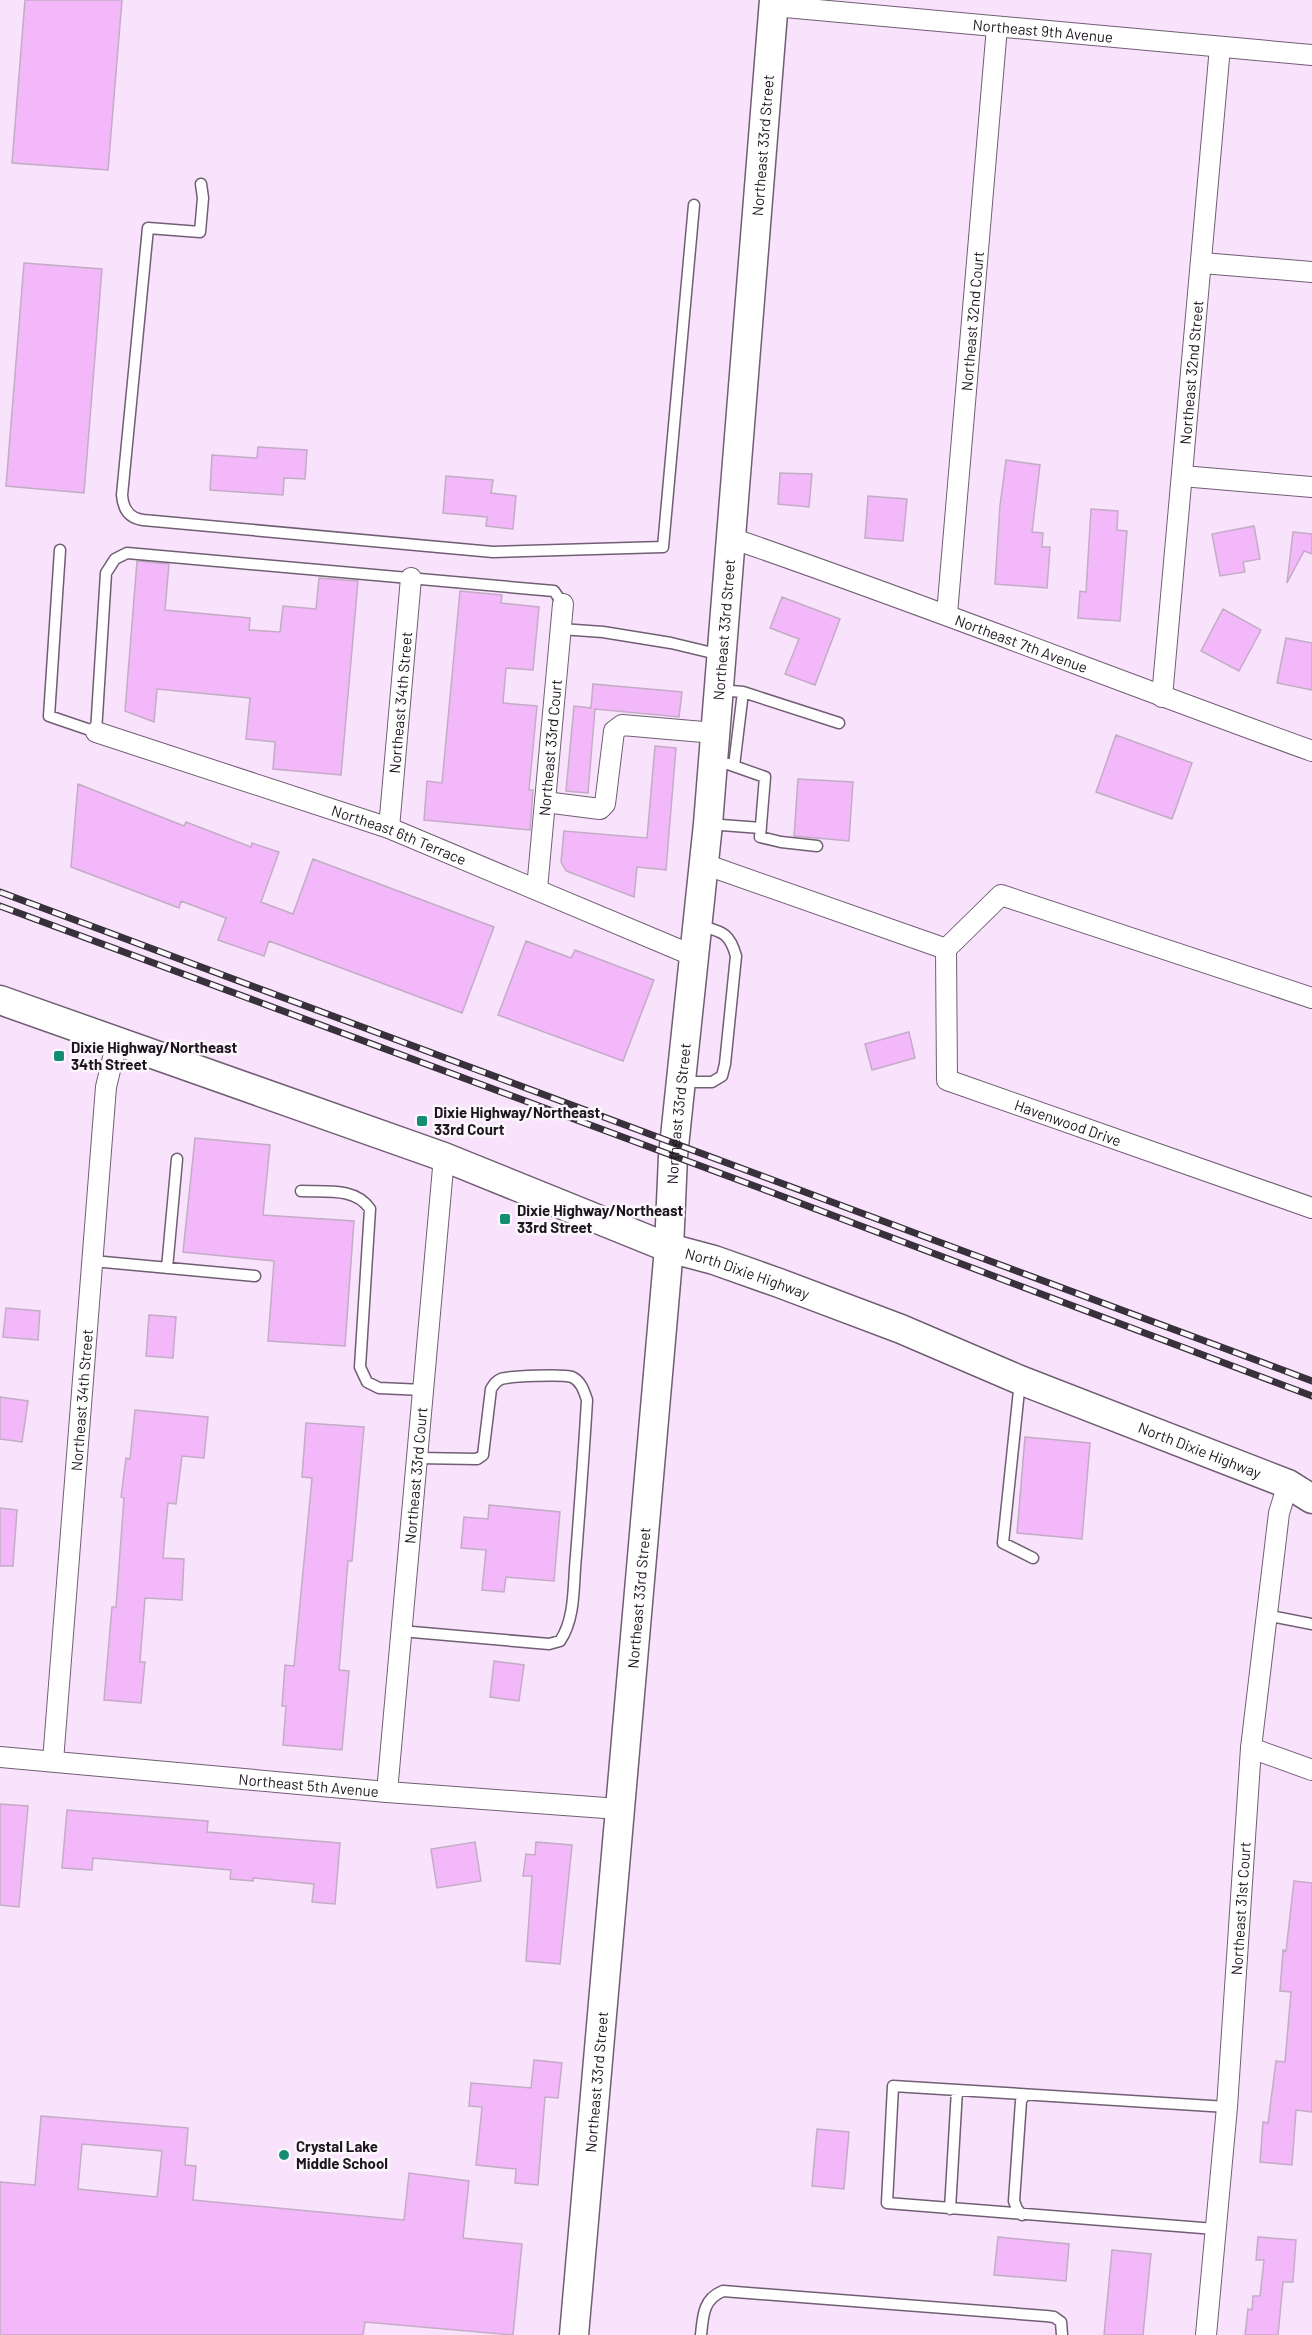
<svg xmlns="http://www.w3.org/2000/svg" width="1312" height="2335" font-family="Barlow,sans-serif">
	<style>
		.building { fill: #f2b8fa; stroke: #c2adc5; stroke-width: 1.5; fill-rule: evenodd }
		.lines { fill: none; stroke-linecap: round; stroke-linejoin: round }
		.lane-casing { stroke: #705e73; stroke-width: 13 }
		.street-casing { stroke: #705e73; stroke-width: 22 }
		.secondary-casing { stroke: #705e73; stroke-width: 31 }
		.lane { stroke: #fff; stroke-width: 10 }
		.street { stroke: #fff; stroke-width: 20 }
		.secondary { stroke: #fff; stroke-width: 28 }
		.rail-casing { stroke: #38303a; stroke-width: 7 }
		.rail { stroke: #fbf7fc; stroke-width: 4.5; stroke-dasharray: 14; stroke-linecap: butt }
		.poi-dot { fill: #138e73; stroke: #fbf7fc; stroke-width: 2 }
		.labels { text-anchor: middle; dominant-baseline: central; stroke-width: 5; stroke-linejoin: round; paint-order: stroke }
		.street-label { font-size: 15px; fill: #1d161e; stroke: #fbf7fc }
		.poi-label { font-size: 15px; font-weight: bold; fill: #1d161e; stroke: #fbf7fc; text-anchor: start }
	</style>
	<rect width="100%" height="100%" fill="#f9e3fc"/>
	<path class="building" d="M 25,0 L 122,0 L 108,170 L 12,163 Z
		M 24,263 L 102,269 L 84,493 L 6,486 Z
		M 258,447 L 307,450 L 305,479 L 284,478 L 283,495 L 210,490 L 212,455 L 257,458 Z
		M 1006,460 L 1040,465 L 1032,532 L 1043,533 L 1042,547 L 1050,547 L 1047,588 L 995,584 L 1000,505 Z
		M 780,473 L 812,474 L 809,507 L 778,504 Z
		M 446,476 L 493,480 L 491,493 L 516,496 L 513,529 L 486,526 L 487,517 L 443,513 Z
		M 868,496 L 907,499 L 903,541 L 865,538 Z
		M 1091,509 L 1118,511 L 1117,530 L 1127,531 L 1120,621 L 1078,618 L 1080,591 L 1086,592 Z
		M 1254,526 L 1260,559 L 1243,562 L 1245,572 L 1220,576 L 1212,534 Z
		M 1293,532 L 1312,534 L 1312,554 L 1304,551 L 1287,583 Z
		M 137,561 L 169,564 L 165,610 L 250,618 L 249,630 L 280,632 L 283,606 L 316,609 L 319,578 L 358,581 L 341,775 L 273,769 L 275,742 L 246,739 L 250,698 L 157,689 L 154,722 L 125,711 Z
		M 460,591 L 502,595 L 501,603 L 539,607 L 533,670 L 506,668 L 503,703 L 537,706 L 529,790 L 533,790 L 530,830 L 424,820 L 427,781 L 442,783 Z
		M 782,597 L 840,619 L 815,685 L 785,674 L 799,639 L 770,628 Z
		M 1223,609 L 1261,630 L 1239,671 L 1201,651 Z
		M 1286,638 L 1312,643 L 1312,690 L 1277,683 Z
		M 593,684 L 682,692 L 679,717 L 595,709 L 588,793 L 566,791 L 574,706 L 591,708 Z
		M 1116,735 L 1192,763 L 1172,819 L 1096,792 Z
		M 655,746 L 676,748 L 666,870 L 637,867 L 634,897 L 566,871 L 561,862 L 564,831 L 647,838 Z
		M 798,779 L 853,782 L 849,841 L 794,836 Z
		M 78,784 L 184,826 L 186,822 L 251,847 L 252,843 L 279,852 L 261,902 L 293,914 L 313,859 L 494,927 L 462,1013 L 269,941 L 264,956 L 218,940 L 226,918 L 181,901 L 179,908 L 71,867 Z
		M 526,941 L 571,958 L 575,950 L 654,980 L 623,1061 L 498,1015 Z
		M 909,1032 L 915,1058 L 872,1070 L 865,1044 Z
		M 195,1138 L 270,1145 L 263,1215 L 354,1221 L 345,1346 L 268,1341 L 274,1261 L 183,1252 Z
		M 6,1308 L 40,1311 L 38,1340 L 3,1337 Z
		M 149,1315 L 176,1317 L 173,1358 L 146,1356 Z
		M 0,1397 L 28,1401 L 22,1442 L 0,1439 Z
		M 135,1410 L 208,1417 L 204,1458 L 182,1456 L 176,1504 L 168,1503 L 163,1558 L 184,1559 L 182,1600 L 145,1598 L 140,1662 L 145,1662 L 141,1703 L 104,1700 L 112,1607 L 116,1607 L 124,1498 L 121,1497 L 126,1458 L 130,1459 Z
		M 306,1423 L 364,1427 L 352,1561 L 348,1561 L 339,1670 L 349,1671 L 342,1750 L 283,1745 L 286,1706 L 282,1706 L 285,1665 L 294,1666 L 312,1478 L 302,1477 Z
		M 1025,1437 L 1090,1443 L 1082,1539 L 1017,1533 Z
		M 489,1505 L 560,1512 L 554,1581 L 506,1577 L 504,1592 L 482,1590 L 486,1550 L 461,1548 L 464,1517 L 488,1519 Z
		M 0,1508 L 17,1510 L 13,1566 L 0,1566 Z
		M 494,1661 L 524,1665 L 519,1701 L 490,1697 Z
		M 0,1804 L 28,1806 L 19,1907 L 0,1905 Z
		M 67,1810 L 208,1821 L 207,1832 L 340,1843 L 335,1904 L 312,1902 L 314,1884 L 253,1878 L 253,1881 L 230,1879 L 231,1870 L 93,1858 L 92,1870 L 62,1868 Z
		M 475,1842 L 481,1881 L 437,1888 L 431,1849 Z
		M 536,1842 L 572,1845 L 560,1964 L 526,1961 L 532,1876 L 523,1876 L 526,1854 L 535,1855 Z
		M 1294,1881 L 1312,1883 L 1312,2112 L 1296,2110 L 1292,2165 L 1260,2162 L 1263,2122 L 1268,2123 L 1276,2061 L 1285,2062 L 1291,1992 L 1280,1991 L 1283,1950 L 1286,1951 Z
		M 534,2060 L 562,2063 L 558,2098 L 545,2097 L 538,2185 L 515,2183 L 516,2169 L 476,2165 L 482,2107 L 469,2106 L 471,2083 L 531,2088 Z
		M 41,2116 L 188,2128 L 185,2165 L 196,2166 L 193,2200 L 404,2220 L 409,2173 L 469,2181 L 463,2238 L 522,2244 L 513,2335 L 365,2322 L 363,2335 L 0,2335 L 0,2182 L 35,2185 ZM 82,2144 L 162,2151 L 157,2197 L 78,2189 Z
		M 817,2129 L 849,2132 L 844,2189 L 812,2186 Z
		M 998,2237 L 1069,2244 L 1066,2281 L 994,2275 Z
		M 1258,2237 L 1296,2240 L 1293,2282 L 1283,2282 L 1278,2335 L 1245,2335 L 1248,2309 L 1252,2310 L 1253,2296 L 1260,2296 L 1264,2260 L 1256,2260 Z
		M 1112,2250 L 1151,2254 L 1143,2335 L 1104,2335 Z"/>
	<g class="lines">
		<g class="lane-casing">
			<path id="lane" d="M 201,184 L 203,198 L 200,232 L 148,228 L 122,495 C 123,509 129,518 143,520 L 493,552 L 663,547 L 694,205
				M 60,550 L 49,716 L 96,732 L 106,573 L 115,559 L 127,553 L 554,591 L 563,604
				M 561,629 L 603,632 L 671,643 L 721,655
				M 719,690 L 743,692 L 734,766
				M 743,692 L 839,723
				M 715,763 L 728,764 L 765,777 L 760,837 L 781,842 L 817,846
				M 708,824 L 761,828
				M 681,1082 L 712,1082 L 722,1076 L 725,1064 L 736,956 C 729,931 721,932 698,925
				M 301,1191 C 325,1192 356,1187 370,1209 L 360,1367 L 367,1382 L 379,1388 L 423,1390
				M 93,1261 L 255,1276
				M 167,1268 L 177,1159
				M 1020,1381 L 1003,1543 L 1033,1558
				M 1265,1615 L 1312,1624
				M 401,1631 L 549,1644 L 560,1641 C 576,1618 573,1583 576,1556 C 580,1504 584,1452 587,1400 C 584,1391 581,1381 572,1377 C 563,1374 510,1376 501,1379 C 496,1381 494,1384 491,1389 L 483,1455 L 477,1459 L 417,1458
				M 950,2209 L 957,2090
				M 1022,2215 L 1017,2209 L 1014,2201 L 1021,2101 L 1025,2095
				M 1215,2229 L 887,2203 L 893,2086 L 1227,2107
				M 701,2335 C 703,2316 703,2299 723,2291 L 1046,2316 L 1054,2317 L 1061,2322 L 1062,2335"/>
		</g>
		<g class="street-casing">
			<g id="street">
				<path id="s1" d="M 774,6 L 1312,55"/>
				<path d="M 1202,263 L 1312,272"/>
				<path d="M 1182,476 L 1312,487"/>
				<path id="s2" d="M 731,538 C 926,605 1118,681 1312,751"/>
				<path id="s3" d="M 947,614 L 997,27"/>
				<path id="s4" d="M 1162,697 L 1220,47"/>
				<path id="s5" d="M 96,732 L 389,828 L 694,956"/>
				<path d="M 545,802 L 600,809 L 605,804 L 614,731 L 622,725 L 715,733"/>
				<path id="s6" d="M 389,828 L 411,578"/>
				<path d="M 704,864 L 946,949"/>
				<path id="s7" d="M 537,889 L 563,604"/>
				<path id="s8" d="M 1312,998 L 1001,895 L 946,949 L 947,1080 L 1312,1208"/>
				<path d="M 1251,1748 L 1312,1770"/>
				<path id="s9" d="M 0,1757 L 387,1792 L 619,1809"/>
				<path id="s10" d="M 53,1761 L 106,1087 L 117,1041"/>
				<path id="s11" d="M 387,1792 L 444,1157"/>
				<path id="s12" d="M 1206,2335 L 1227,2107 L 1251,1748 L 1279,1513 L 1288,1484"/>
			</g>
		</g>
		<g class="secondary-casing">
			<g id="secondary">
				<path id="s13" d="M 0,1000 L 444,1157 L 669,1248 L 714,1260 L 779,1283 L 901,1329 L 1020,1380 L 1288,1484 L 1312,1499"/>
				<path id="s14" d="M 574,2335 L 669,1248 L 673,1156 L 708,824 L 774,0"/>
			</g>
		</g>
		<use href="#lane" class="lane"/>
		<use href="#street" class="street"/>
		<use href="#secondary" class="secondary"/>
		<g class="rail-casing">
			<path id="rail" d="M 0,892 L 1312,1381
				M 0,906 L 760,1188 L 1312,1396"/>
		</g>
		<use href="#rail" class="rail"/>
	</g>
	<g class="poi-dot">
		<rect x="53" y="1050" width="12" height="12" rx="3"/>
		<rect x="416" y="1115" width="12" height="12" rx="3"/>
		<rect x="499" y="1213" width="12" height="12" rx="3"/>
		<circle cx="284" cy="2155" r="6"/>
	</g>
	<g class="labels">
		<g class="street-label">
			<text stroke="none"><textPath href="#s1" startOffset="270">Northeast 9th Avenue</textPath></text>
			<text stroke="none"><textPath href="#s14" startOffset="2198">Northeast 33rd Street</textPath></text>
			<text stroke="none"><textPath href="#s3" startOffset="294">Northeast 32nd Court</textPath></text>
			<text stroke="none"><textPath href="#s4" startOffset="326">Northeast 32nd Street</textPath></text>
			<text stroke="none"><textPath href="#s14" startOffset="1712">Northeast 33rd Street</textPath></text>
			<text stroke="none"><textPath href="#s2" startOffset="309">Northeast 7th Avenue</textPath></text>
			<text stroke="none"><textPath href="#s6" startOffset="126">Northeast 34th Street</textPath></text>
			<text stroke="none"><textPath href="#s7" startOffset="142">Northeast 33rd Court</textPath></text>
			<text stroke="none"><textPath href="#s5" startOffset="320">Northeast 6th Terrace</textPath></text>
			<text stroke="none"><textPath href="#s14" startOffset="1226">Northeast 33rd Street</textPath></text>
			<text stroke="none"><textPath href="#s8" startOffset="664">Havenwood Drive</textPath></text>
			<text stroke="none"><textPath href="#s13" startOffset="796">North Dixie Highway</textPath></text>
			<text stroke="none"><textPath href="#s10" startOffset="362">Northeast 34th Street</textPath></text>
			<text stroke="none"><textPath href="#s13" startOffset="1282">North Dixie Highway</textPath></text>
			<text stroke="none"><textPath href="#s11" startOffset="318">Northeast 33rd Court</textPath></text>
			<text stroke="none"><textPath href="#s14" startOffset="740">Northeast 33rd Street</textPath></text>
			<text stroke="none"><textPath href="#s9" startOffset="310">Northeast 5th Avenue</textPath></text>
			<text stroke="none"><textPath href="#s12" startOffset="428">Northeast 31st Court</textPath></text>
			<text stroke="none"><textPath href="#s14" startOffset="254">Northeast 33rd Street</textPath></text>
		</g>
		<g class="poi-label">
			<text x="71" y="1047">Dixie Highway/Northeast<tspan x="71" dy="17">34th Street</tspan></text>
			<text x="434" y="1112">Dixie Highway/Northeast<tspan x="434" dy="17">33rd Court</tspan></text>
			<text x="517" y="1210">Dixie Highway/Northeast<tspan x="517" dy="17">33rd Street</tspan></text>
			<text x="296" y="2146">Crystal Lake<tspan x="296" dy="17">Middle School</tspan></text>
		</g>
	</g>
</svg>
